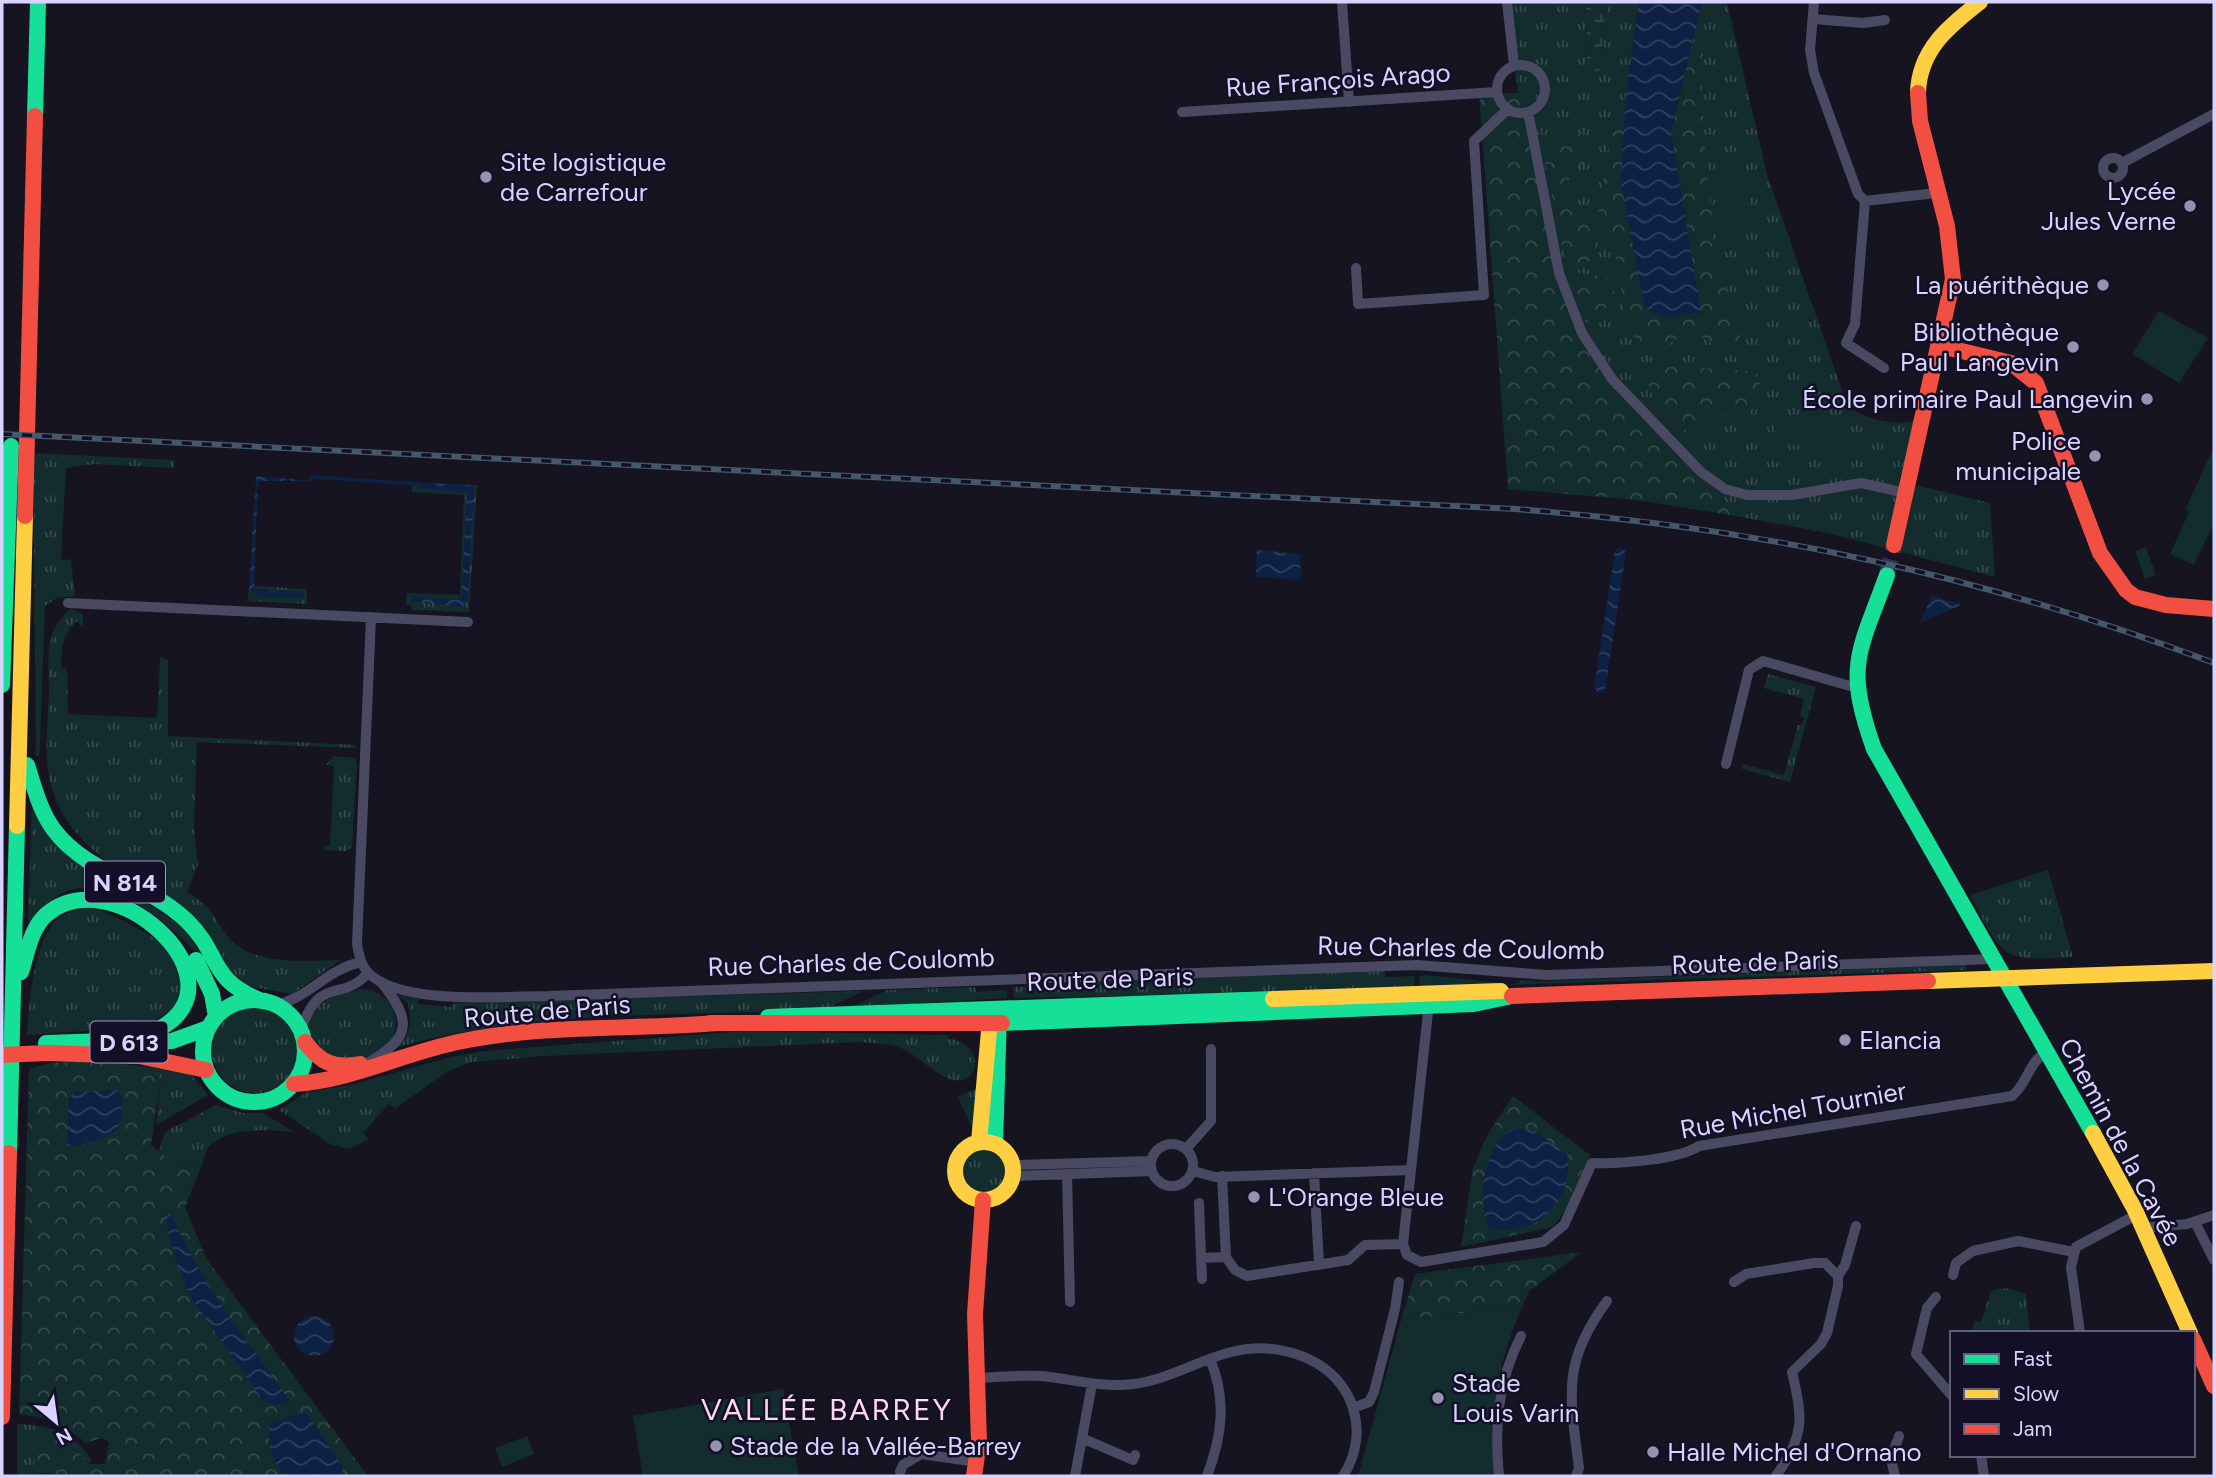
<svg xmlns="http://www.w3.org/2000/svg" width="2216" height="1478" font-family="Figtree,sans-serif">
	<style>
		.grass { fill: url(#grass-tufts) }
		.forest { fill: url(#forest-crowns) }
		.wetland { fill: url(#wetland-marsh) }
		.garden { fill: #132c2d }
		.water { fill: url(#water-waves) }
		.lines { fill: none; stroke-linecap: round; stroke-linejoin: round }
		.stream { stroke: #0d2144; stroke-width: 3.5 }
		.secondary-tunnel { stroke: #333142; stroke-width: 16; stroke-dasharray: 16 8; stroke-linecap: butt }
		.street { stroke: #4a4962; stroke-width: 10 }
		.fast { stroke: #16e098; stroke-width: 16 }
		.slow { stroke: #ffcf43; stroke-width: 16 }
		.jam { stroke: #f24e42; stroke-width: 16 }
		.rail-casing { stroke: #43596b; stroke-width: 6 }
		.rail { stroke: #130f26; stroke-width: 3.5; stroke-dasharray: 10; stroke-linecap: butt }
		.jam-bridge { stroke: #f24e42; stroke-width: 16 }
		.poi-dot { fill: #9591b1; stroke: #130f26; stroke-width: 2.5 }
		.labels { text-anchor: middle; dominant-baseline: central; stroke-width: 5; stroke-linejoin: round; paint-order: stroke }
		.shield { fill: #130f26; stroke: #9e99be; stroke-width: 2 }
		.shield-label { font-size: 24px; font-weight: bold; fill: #d9d4ff }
		.street-label { font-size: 26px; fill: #d9d4ff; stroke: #130f26 }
		.poi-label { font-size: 26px; fill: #d9d4ff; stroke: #130f26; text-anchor: start }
		.quarter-label { font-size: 30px; letter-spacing: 2px; fill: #ffd6f0; stroke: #130f26 }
	</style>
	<defs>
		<pattern id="grass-tufts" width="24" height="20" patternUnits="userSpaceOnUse" patternTransform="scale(1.75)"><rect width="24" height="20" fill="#132c2d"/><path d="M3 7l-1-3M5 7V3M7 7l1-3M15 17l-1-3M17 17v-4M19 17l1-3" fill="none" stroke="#354a4c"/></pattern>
		<pattern id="forest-crowns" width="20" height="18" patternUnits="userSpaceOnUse" patternTransform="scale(1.75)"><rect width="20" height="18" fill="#132c2d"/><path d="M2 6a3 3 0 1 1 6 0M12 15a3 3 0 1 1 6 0" fill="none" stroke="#354a4c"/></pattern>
		<pattern id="wetland-marsh" width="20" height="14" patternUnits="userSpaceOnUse" patternTransform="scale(1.75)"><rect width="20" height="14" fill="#132c2d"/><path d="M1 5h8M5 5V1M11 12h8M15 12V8" fill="none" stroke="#354a4c"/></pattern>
		<pattern id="water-waves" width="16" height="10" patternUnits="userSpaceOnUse" patternTransform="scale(1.75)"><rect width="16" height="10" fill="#0d2144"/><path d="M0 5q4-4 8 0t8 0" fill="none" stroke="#304060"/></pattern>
	</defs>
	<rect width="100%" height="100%" fill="#161421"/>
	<path class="grass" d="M 1507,2 L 1586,2 L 1587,75 L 1600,68 L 1607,2 L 1639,2 L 1625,104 L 1701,313 L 1671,132 L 1702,2 L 1727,2 L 1767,174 L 1847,405 C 1863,419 1895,427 1915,420 L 1899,481 L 1990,503 L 1995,577 L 1828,533 L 1730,515 L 1717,484 L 1597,359 L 1576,320 L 1549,226 L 1518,93 Z
		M 33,453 L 175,460 L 173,468 L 94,464 L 66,468 L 61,559 L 71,560 L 75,596 L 57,598 L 45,606 L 40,744 L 39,756 L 36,756 Z
		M 412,483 L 467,493 L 462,597 L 456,600 L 413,597 L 462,607 L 473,485 L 477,485 L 469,612 L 411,610 L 411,606 L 406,605 L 407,593 L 460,595 L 464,495 L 412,492 Z
		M 254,586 L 307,589 L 307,604 L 247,601 L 249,588 L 259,597 L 304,596 L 301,592 L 255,589 Z
		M 71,608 L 83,615 L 83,627 L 77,621 C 61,635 62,649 61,668 L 67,669 L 68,714 L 157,718 L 160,658 L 168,659 L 168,736 L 356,745 L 356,748 L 197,742 L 194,829 L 198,865 L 187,892 C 212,907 210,913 227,935 C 252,968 304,960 341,960 L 292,994 L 236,984 C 224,965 207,932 190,918 C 137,875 63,852 49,776 C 44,749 48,718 49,691 C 49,657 43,633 71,608 Z
		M 1768,674 L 1816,687 L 1790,782 L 1742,769 L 1743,764 L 1784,775 L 1798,725 L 1802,725 L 1804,718 L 1800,716 L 1804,699 L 1764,688 Z
		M 333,756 L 355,758 L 357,763 L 352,847 L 346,851 L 325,850 L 323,846 L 330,846 L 334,766 L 326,765 Z
		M 32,801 L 108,877 L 194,935 L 198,955 C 172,924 105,871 63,893 C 51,899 41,913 31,922 L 28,921 Z
		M 2048,870 L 2073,957 C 1999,962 2003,957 1970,895 Z
		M 89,907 C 110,912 173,942 179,965 C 182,976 180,992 180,1004 L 146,1027 L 27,1035 C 29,1005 33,945 54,923 C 63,913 77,909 89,907 Z
		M 1966,965 L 1966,970 L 1503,985 L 1518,983 L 1520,980 L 1549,981 Z
		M 1385,971 L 1385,977 L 1415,976 L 1414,990 L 1014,998 L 1013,987 L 1072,985 L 1072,982 Z
		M 1425,975 L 1500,983 L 1420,989 L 1419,977 Z
		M 975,987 L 976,992 L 1007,990 L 1007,998 L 850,1008 L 887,990 Z
		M 364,989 C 391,991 406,1023 388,1045 C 376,1059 342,1067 327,1055 C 284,1019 324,993 364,989 Z
		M 864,991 L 827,1008 L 812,1010 C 677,1016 527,1010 398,1047 C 412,1032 411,1023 408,1003 L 396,995 L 418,999 L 418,1004 L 451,1007 L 452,1003 Z
		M212 1050a43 43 0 1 1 86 0a43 43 0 1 1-86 0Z
		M 744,1031 L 948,1035 L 948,1038 C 965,1042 977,1050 975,1069 C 955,1102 922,1054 898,1047 C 885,1043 872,1043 859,1042 L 543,1056 L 472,1062 L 446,1072 L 395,1109 L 389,1104 L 363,1133 L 369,1139 L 349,1149 L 330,1144 L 279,1110 L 307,1092 L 354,1084 L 451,1057 L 485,1051 Z
		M 150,1067 L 190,1073 L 208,1095 L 156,1125 L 161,1080 Z
		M 976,1089 L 978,1089 L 974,1132 L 958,1097 Z
		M 216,1105 L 243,1113 L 263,1113 L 294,1132 C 269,1130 226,1126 208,1148 C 205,1152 204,1160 202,1164 L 168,1159 L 159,1151 L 165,1132 Z
		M963 1171a23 23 0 1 1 46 0a23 23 0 1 1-46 0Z
		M 2006,1288 L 2026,1294 L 2030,1333 L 1971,1333 L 1975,1321 L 1981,1322 L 1991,1291 Z
		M 17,1424 C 47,1425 74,1431 91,1459 L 89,1464 L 64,1437 L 33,1472 L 57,1476 L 17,1476 Z"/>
	<path class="forest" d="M 1697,23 L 1704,31 C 1700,91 1704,149 1711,209 C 1713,228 1714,249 1718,268 C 1724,291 1738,309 1743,332 L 1731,350 L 1715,350 L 1707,338 L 1678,338 L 1660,351 L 1639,345 L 1626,323 L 1615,252 L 1600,223 L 1598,210 L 1616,109 L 1625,104 L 1621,184 L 1701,313 L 1671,132 Z
		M 1479,93 L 1518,93 L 1549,226 L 1576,320 L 1597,359 L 1717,484 L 1730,515 L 1637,500 L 1508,489 Z
		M 1581,134 L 1594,138 L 1590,155 L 1568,181 L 1575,208 L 1598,241 L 1596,258 L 1580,265 L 1565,260 L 1543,152 L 1547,144 Z
		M 1581,273 L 1610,278 L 1616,298 L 1607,305 L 1598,323 L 1586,322 C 1578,308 1569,293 1572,276 Z
		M 1664,366 L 1752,371 L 1760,381 L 1758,401 L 1747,416 L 1725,414 L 1704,419 L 1695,433 C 1665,429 1650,398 1646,371 Z
		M 89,1061 L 150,1067 L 161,1080 L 151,1145 L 169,1159 L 202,1164 L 185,1207 L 206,1258 L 368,1476 L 80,1476 L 33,1472 L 37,1435 L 64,1437 L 89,1464 L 105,1464 L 109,1442 L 101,1438 L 86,1443 C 64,1425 47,1415 19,1415 L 29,1069 L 51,1063 Z
		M 1513,1096 L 1590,1155 L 1572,1201 L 1553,1227 L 1461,1247 L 1473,1168 L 1488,1134 Z
		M 1582,1252 L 1529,1291 L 1519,1314 L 1506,1308 L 1401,1320 L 1415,1274 Z"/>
	<path class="wetland" d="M 1586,2 L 1607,2 L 1600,69 L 1596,74 L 1587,76 Z"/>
	<path class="garden" d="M 1746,177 L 1750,221 L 1726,223 L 1722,179 Z
		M 2159,311 L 2208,338 L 2179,383 L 2132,354 Z
		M 1778,415 L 1848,427 L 1843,453 L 1774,441 Z
		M 2214,447 L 2214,523 L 2194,565 L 2170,554 L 2189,512 L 2185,510 Z
		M 2146,547 L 2156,575 L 2145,579 L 2135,551 Z
		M 1506,1308 L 1519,1314 C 1497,1367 1488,1419 1495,1476 L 1358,1476 L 1401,1320 Z
		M 783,1389 L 799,1476 L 643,1476 L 633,1416 Z
		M 527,1436 L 534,1454 L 502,1467 L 495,1448 Z"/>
	<path class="water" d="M 1639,2 L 1702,2 L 1671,132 L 1701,313 L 1665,317 L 1645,308 L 1621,184 L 1625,104 Z
		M 256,476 L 312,481 L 259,481 L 258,484 L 254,586 L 256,589 L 301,592 L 304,593 L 300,598 L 259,597 L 249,588 Z
		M 420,483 L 473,485 L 474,488 L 468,600 L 462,607 L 410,601 L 413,597 L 456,600 L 462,596 L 467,493 L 419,488 L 416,485 Z
		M 1620,547 L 1626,552 L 1605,690 L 1599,693 L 1594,688 L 1615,551 Z
		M 1257,550 L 1300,554 L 1301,580 L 1256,577 Z
		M 1932,595 L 1961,605 L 1920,623 Z
		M 117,1090 L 122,1097 C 122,1105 122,1118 119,1125 C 112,1139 81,1146 67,1146 L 69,1099 L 76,1092 Z
		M 1514,1128 L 1534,1130 L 1567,1154 C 1575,1201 1537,1237 1490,1229 C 1474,1200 1485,1144 1514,1128 Z
		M 167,1213 L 172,1215 C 199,1282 250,1342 290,1402 L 275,1405 L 264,1402 L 192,1299 L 177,1265 L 165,1218 Z
		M294 1336a20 20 0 1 1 40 0a20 20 0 1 1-40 0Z
		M 306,1412 L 342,1466 L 342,1476 L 286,1476 C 271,1460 266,1443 271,1422 Z"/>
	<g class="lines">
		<path class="stream" d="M 311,479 L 313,477 L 418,484"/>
		<path class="secondary-tunnel" d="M 1887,575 L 1894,545"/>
		<path class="street" d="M 1342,2 L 1349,102
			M 1507,2 L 1514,65
			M 1814,2 L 1810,50 L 1814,73 L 1858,194 L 1865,201 L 1936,193
			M 1813,19 L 1863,23 L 1885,20
			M1497 89a24 24 0 1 1 48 0a24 24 0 1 1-48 0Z
			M 1182,112 L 1497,92
			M 1528,112 L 1559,273 L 1582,333 L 1612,379 L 1701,472 L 1725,489 L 1747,495 L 1792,495 L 1861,483 L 1906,493
			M2103 168a10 10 0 1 1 20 0a10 10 0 1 1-20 0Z
			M 2122,163 L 2214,114
			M 1865,201 L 1855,324 L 1846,343 L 1884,368
			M 1356,268 L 1358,304 L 1484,295 L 1474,141 L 1508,109
			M 68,603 L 468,622
			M 371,617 L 357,944 C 359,957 362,969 373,977 C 410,1005 504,996 549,996 L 1417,965 L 1547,975 L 1993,959
			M 1726,764 L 1749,670 L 1763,661 L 1857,688
			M 1429,1003 L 1403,1244 L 1407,1255 L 1421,1262 L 1543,1242 L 1564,1225 L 1592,1163 C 1618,1164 1678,1160 1699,1146 L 2012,1096 C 2028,1083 2028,1063 2046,1052
			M 276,1005 C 311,997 325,970 361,962
			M 301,1030 C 319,974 342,1003 368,973
			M 369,1062 C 413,1037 411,1019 381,982
			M1151 1165a21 21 0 1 1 42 0a21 21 0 1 1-42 0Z
			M 1186,1149 L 1211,1121 L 1211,1049
			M 1012,1165 L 1151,1161
			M 1193,1171 L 1215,1177 L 1410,1170
			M 1314,1173 L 1319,1265
			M 1067,1174 L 1070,1302
			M 1013,1176 L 1152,1171
			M 1222,1176 L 1226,1257 L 1235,1270 L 1247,1276 L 1348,1260 L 1365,1245 L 1403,1244
			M 1199,1203 L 1201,1258 L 1226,1257
			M 2195,1222 L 2214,1260
			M 2142,1228 L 2187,1224 L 2214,1215
			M 1201,1258 L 1202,1279
			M 1953,1275 L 1956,1263 L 1973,1251 L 2018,1241 L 2074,1252
			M 1838,1276 L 1845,1265 L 1856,1226
			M 1734,1282 L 1746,1274 L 1814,1263 L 1825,1263 L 1838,1276 L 1838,1286 L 1827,1333 L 1821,1344 L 1792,1372 C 1803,1419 1805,1435 1776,1476
			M 1936,1297 L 1927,1308 L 1916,1354 L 1952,1396
			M 2080,1333 L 2071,1267 L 2076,1247 L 2136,1215
			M 976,1378 C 997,1377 1019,1375 1040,1376 C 1067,1378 1093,1386 1120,1385 C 1163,1384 1192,1362 1231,1352 C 1276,1341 1330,1356 1350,1400 C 1361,1426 1358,1453 1343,1476
			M 1353,1408 L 1369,1402 L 1374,1392 L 1395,1309 L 1399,1282
			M 1084,1439 L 1133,1460 L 1135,1455
			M 1981,1455 L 1984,1476
			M 900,1472 L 903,1465 L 921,1454 L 977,1462
			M 1075,1476 L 1092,1384
			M 1207,1476 C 1222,1437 1227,1399 1210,1359
			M 1499,1476 C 1494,1426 1498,1381 1521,1336
			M 1576,1476 L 1579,1468 C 1570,1396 1561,1363 1607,1301
			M 1895,1476 L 1891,1459 L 1899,1436"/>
		<path class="fast" d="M 35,116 L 38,2
			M 1887,575 C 1859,653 1844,665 1874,749 L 2093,1133
			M 2,685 L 11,446
			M 27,765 C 34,787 40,811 54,830 C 87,874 148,883 187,921 C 222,955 207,979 262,1001
			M 196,960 L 212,994 L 216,1017
			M 21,972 C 27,954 31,927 47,914 C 112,860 239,974 167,1024 C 139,1044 79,1041 46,1043
			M203 1051a51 51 0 1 1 102 0a51 51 0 1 1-102 0Z
			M 768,1017 L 1273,999
			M 1002,1023 L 1474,1004 L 1512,996
			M 130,1042 L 172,1041 L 208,1028
			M 995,1144 L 999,1014
			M 9,1153 L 17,826"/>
		<path class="slow" d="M 1918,93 C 1919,50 1949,26 1980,2
			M 17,826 L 25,516
			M 1928,981 L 2214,971
			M 1273,999 L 1501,991
			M 2093,1133 L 2135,1210 L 2190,1333
			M955 1171a29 29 0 1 1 58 0a29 29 0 1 1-58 0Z
			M 979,1142 L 989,1031"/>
		<path class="jam" d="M 1941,346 L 2011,363 L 2036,383 L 2100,553 L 2126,590 L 2135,597 L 2166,605 L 2214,609
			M 25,516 L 35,116
			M 1894,545 L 1953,279 L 1947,226 L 1920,121 L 1918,93
			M 1512,996 L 1928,981
			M 710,1023 L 1002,1023
			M 305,1042 C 320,1063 335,1069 360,1064
			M 47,1053 L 139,1056 L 206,1070
			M 294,1084 C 354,1080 405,1052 463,1041 C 547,1024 634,1030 718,1023
			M 2193,1339 L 2214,1386
			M 2,1417 L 9,1153
			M 974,1476 L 979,1442 L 975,1314 L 983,1200"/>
		<g class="rail-casing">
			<path id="rail" d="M 2,434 L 1516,509 C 1762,528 1983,576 2214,663"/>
		</g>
		<use href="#rail" class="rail"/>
		<path class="jam-bridge" d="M 2,1055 L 47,1053"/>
	</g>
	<g class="poi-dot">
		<circle cx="486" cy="177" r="7"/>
		<circle cx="2190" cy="206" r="7"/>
		<circle cx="2103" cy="285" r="7"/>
		<circle cx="2073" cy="347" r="7"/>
		<circle cx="2147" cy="399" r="7"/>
		<circle cx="2095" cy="456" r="7"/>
		<circle cx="1845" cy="1040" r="7"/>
		<circle cx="1254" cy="1197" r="7"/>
		<circle cx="1438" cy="1398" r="7"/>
		<circle cx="716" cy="1446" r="7"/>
		<circle cx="1653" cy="1452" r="7"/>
	</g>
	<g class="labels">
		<g class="shield">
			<rect x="85" y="861.5" width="80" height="41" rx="5"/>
			<rect x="90.5" y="1021.5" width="77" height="41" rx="5"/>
		</g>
		<g class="shield-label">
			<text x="125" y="882">N 814</text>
			<text x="129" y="1042">D 613</text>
		</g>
		<g class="street-label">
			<text transform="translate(1338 80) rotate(-4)">Rue François Arago</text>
			<text transform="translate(1461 948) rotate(1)">Rue Charles de Coulomb</text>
			<text transform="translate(851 962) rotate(-2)">Rue Charles de Coulomb</text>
			<text transform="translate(1755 962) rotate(-2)">Route de Paris</text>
			<text transform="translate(1110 979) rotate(-2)">Route de Paris</text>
			<text transform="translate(547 1011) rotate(-5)">Route de Paris</text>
			<text transform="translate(1793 1110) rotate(-10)">Rue Michel Tournier</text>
			<text transform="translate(2121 1142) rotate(62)">Chemin de la Cavée</text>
		</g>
		<g class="poi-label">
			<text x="500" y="162">Site logistique<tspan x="500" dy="30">de Carrefour</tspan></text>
			<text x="2176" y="191" text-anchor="end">Lycée<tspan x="2176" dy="30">Jules Verne</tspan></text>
			<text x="2089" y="285" text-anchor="end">La puérithèque</text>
			<text x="2059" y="332" text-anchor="end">Bibliothèque<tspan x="2059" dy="30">Paul Langevin</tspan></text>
			<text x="2133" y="399" text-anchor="end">École primaire Paul Langevin</text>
			<text x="2081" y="441" text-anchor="end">Police<tspan x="2081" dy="30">municipale</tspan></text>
			<text x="1859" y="1040">Elancia</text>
			<text x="1268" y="1197">L'Orange Bleue</text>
			<text x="1452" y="1383">Stade<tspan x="1452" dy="30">Louis Varin</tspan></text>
			<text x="730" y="1446">Stade de la Vallée-Barrey</text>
			<text x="1667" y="1452">Halle Michel d'Ornano</text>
		</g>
		<g class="quarter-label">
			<text x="827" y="1409">VALLÉE BARREY</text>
		</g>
	</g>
	<rect width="2216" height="1478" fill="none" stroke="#d9d4ff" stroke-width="7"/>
	<rect x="1950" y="1331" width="245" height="126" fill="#130f26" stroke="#625e7d" stroke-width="2"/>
	<rect x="1964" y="1354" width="35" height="10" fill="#16e098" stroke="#625e7d" stroke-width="2"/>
	<text x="2013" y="1366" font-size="21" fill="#d9d4ff">Fast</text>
	<rect x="1964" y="1389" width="35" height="10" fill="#ffcf43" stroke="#625e7d" stroke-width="2"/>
	<text x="2013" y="1401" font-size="21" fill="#d9d4ff">Slow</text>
	<rect x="1964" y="1424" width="35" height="10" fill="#f24e42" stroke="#625e7d" stroke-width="2"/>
	<text x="2013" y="1436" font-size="21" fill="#d9d4ff">Jam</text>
	<g transform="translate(56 1422) rotate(151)" stroke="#130f26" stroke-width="5" paint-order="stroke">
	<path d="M0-5L12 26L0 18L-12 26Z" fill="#d9d4ff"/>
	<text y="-10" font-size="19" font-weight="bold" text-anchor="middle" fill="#d9d4ff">N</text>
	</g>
</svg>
